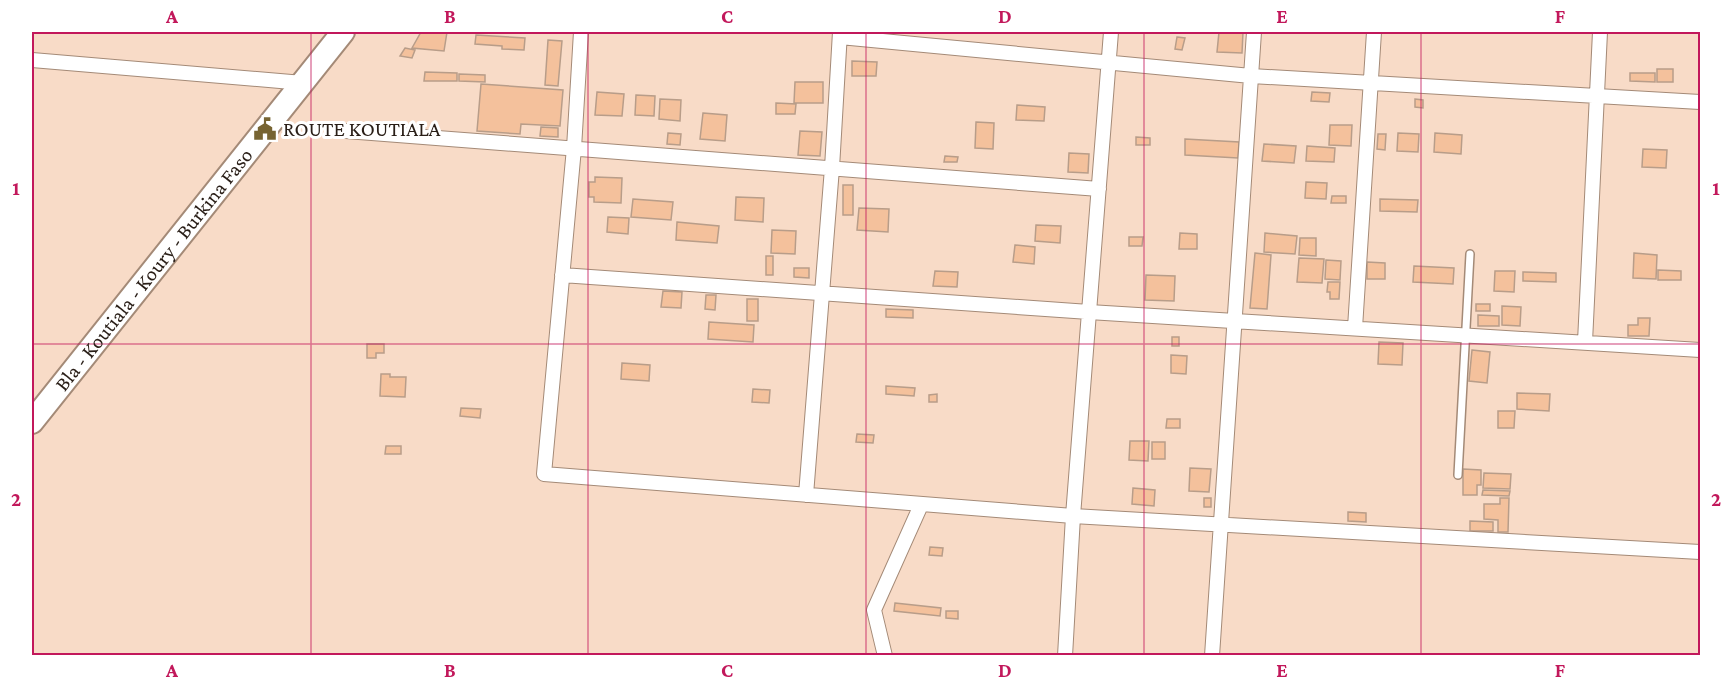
<svg xmlns="http://www.w3.org/2000/svg" width="1732" height="687" font-family="'Crimson Pro',serif">
	<style>
		.building { fill: #f4c19c; stroke: #b89d89; stroke-width: 1.5 }
		.lines { fill: none; stroke-linecap: round; stroke-linejoin: round }
		.service-casing { stroke: #a48a77; stroke-width: 10 }
		.minor-casing { stroke: #a48a77; stroke-width: 16 }
		.primary-casing { stroke: #a48a77; stroke-width: 26 }
		.service { stroke: #fff; stroke-width: 7 }
		.minor { stroke: #fff; stroke-width: 14 }
		.primary { stroke: #fff; stroke-width: 22 }
		.grid { fill: none; stroke: #c2185b; stroke-width: 1.5; stroke-opacity: 0.55 }
		.labels { text-anchor: middle; dominant-baseline: central; stroke-width: 6; stroke-linejoin: round; paint-order: stroke }
		.poi-label { font-size: 21px; fill: #291e17; stroke: #fff; text-anchor: start }
		.street-label { font-size: 21px; fill: #291e17; stroke: #fff }
		.neatline { fill: none; stroke: #c2185b; stroke-width: 2 }
		.grid-label { font-size: 20px; text-anchor: middle; font-weight: bold; fill: #c2185b }
	</style>
	<rect width="100%" height="100%" fill="#f8dbc7"/>
	<path class="building" d="M 421,32 L 447,32 L 444,51 L 412,48 Z
		M 1219,32 L 1243,32 L 1242,53 L 1217,52 Z
		M 476,35 L 525,38 L 524,50 L 502,49 L 502,46 L 475,44 Z
		M 1177,37 L 1185,38 L 1182,50 L 1175,49 Z
		M 548,40 L 562,41 L 558,86 L 545,85 Z
		M 405,48 L 415,50 L 412,58 L 400,56 Z
		M 852,61 L 877,62 L 876,76 L 852,76 Z
		M 1657,69 L 1673,69 L 1673,82 L 1657,82 Z
		M 425,72 L 457,73 L 457,81 L 424,81 Z
		M 1630,73 L 1655,73 L 1655,82 L 1630,81 Z
		M 459,74 L 485,75 L 485,82 L 459,81 Z
		M 795,82 L 823,82 L 823,103 L 794,103 Z
		M 481,84 L 563,90 L 560,126 L 521,124 L 520,134 L 477,131 Z
		M 597,92 L 624,94 L 622,116 L 595,115 Z
		M 1312,92 L 1330,93 L 1329,102 L 1311,101 Z
		M 636,95 L 655,96 L 654,116 L 635,115 Z
		M 660,99 L 681,100 L 680,121 L 659,119 Z
		M 1415,99 L 1423,100 L 1423,108 L 1415,107 Z
		M 776,103 L 796,104 L 795,114 L 776,114 Z
		M 1017,105 L 1045,107 L 1044,121 L 1016,120 Z
		M 703,113 L 727,115 L 725,141 L 700,139 Z
		M 976,122 L 994,123 L 993,149 L 975,148 Z
		M 1330,125 L 1352,125 L 1351,146 L 1329,145 Z
		M 541,127 L 558,128 L 558,137 L 540,136 Z
		M 800,131 L 822,132 L 820,156 L 798,155 Z
		M 668,133 L 681,134 L 680,145 L 667,144 Z
		M 1398,133 L 1419,134 L 1418,152 L 1397,151 Z
		M 1435,133 L 1462,135 L 1461,154 L 1434,152 Z
		M 1378,134 L 1386,134 L 1385,150 L 1377,149 Z
		M 1136,137 L 1150,138 L 1150,145 L 1136,145 Z
		M 1185,139 L 1239,142 L 1238,158 L 1185,155 Z
		M 1264,144 L 1296,146 L 1294,163 L 1262,161 Z
		M 1307,146 L 1335,148 L 1334,162 L 1306,161 Z
		M 1643,149 L 1667,150 L 1666,168 L 1642,167 Z
		M 1069,153 L 1089,154 L 1088,173 L 1068,172 Z
		M 945,156 L 958,157 L 957,162 L 944,162 Z
		M 595,177 L 622,178 L 621,203 L 594,202 L 594,197 L 589,197 L 589,182 L 595,182 Z
		M 1306,182 L 1327,183 L 1326,199 L 1305,198 Z
		M 843,185 L 853,185 L 853,215 L 843,215 Z
		M 1332,196 L 1346,196 L 1346,203 L 1331,203 Z
		M 736,197 L 764,198 L 763,222 L 735,220 Z
		M 633,199 L 673,202 L 671,220 L 631,217 Z
		M 1380,199 L 1418,200 L 1417,212 L 1380,211 Z
		M 859,208 L 889,209 L 888,232 L 857,230 Z
		M 608,217 L 629,218 L 628,234 L 607,232 Z
		M 677,222 L 719,226 L 717,243 L 676,240 Z
		M 1036,225 L 1061,226 L 1060,243 L 1035,241 Z
		M 772,230 L 796,231 L 795,254 L 771,253 Z
		M 1180,233 L 1197,234 L 1197,249 L 1179,249 Z
		M 1265,233 L 1297,236 L 1295,254 L 1264,252 Z
		M 1129,237 L 1143,237 L 1142,246 L 1129,246 Z
		M 1300,238 L 1316,238 L 1316,256 L 1299,255 Z
		M 1015,245 L 1035,247 L 1034,264 L 1013,262 Z
		M 1255,253 L 1271,255 L 1267,309 L 1250,308 Z
		M 1634,253 L 1657,255 L 1656,279 L 1633,278 Z
		M 766,256 L 773,256 L 773,275 L 766,275 Z
		M 1299,258 L 1324,259 L 1322,283 L 1297,282 Z
		M 1326,260 L 1341,261 L 1340,280 L 1325,279 Z
		M 1367,262 L 1385,263 L 1385,279 L 1367,279 Z
		M 1414,266 L 1454,268 L 1453,284 L 1413,282 Z
		M 794,268 L 809,268 L 809,278 L 794,277 Z
		M 1658,270 L 1681,271 L 1681,280 L 1658,280 Z
		M 935,271 L 958,272 L 957,287 L 933,286 Z
		M 1495,271 L 1515,271 L 1514,292 L 1494,291 Z
		M 1523,272 L 1556,273 L 1556,282 L 1523,281 Z
		M 1146,275 L 1175,276 L 1174,301 L 1145,300 Z
		M 1328,282 L 1340,282 L 1339,299 L 1330,299 L 1330,292 L 1327,292 Z
		M 663,291 L 682,292 L 681,308 L 661,307 Z
		M 706,295 L 716,295 L 715,310 L 705,309 Z
		M 747,299 L 758,299 L 758,321 L 747,321 Z
		M 1476,304 L 1490,304 L 1490,311 L 1476,311 Z
		M 1502,306 L 1521,307 L 1520,326 L 1502,325 Z
		M 886,309 L 913,310 L 913,318 L 886,317 Z
		M 1478,315 L 1499,316 L 1499,326 L 1478,326 Z
		M 1638,318 L 1650,318 L 1649,336 L 1628,336 L 1628,325 L 1638,325 Z
		M 709,322 L 754,325 L 753,342 L 708,339 Z
		M 1172,337 L 1179,337 L 1179,346 L 1172,346 Z
		M 1379,342 L 1403,343 L 1402,365 L 1378,364 Z
		M 367,344 L 384,344 L 384,353 L 376,353 L 376,358 L 367,358 Z
		M 1472,350 L 1490,352 L 1487,383 L 1469,381 Z
		M 1171,355 L 1187,356 L 1186,374 L 1171,373 Z
		M 622,363 L 650,365 L 649,381 L 621,379 Z
		M 381,374 L 390,374 L 390,377 L 406,377 L 405,397 L 380,396 Z
		M 886,386 L 915,388 L 914,396 L 886,394 Z
		M 753,389 L 770,390 L 769,403 L 752,402 Z
		M 1517,393 L 1550,394 L 1549,411 L 1517,409 Z
		M 937,394 L 937,402 L 929,402 L 929,395 Z
		M 461,408 L 481,409 L 480,418 L 460,416 Z
		M 1498,411 L 1515,411 L 1514,428 L 1498,428 Z
		M 1167,419 L 1180,419 L 1180,428 L 1166,428 Z
		M 857,434 L 874,435 L 873,443 L 856,442 Z
		M 1130,441 L 1149,441 L 1148,461 L 1129,460 Z
		M 1152,442 L 1165,442 L 1165,459 L 1152,459 Z
		M 386,446 L 401,446 L 401,454 L 385,454 Z
		M 1190,468 L 1211,469 L 1209,492 L 1189,491 Z
		M 1463,469 L 1481,470 L 1481,485 L 1477,485 L 1477,495 L 1463,495 Z
		M 1484,473 L 1511,474 L 1510,489 L 1483,488 Z
		M 1133,488 L 1155,490 L 1154,506 L 1132,504 Z
		M 1483,490 L 1510,491 L 1509,496 L 1482,495 Z
		M 1204,498 L 1211,498 L 1211,507 L 1204,507 Z
		M 1500,498 L 1509,498 L 1508,532 L 1498,532 L 1498,520 L 1484,519 L 1484,504 L 1500,504 Z
		M 1348,512 L 1366,513 L 1366,522 L 1348,521 Z
		M 1470,521 L 1493,522 L 1493,531 L 1470,531 Z
		M 930,547 L 943,548 L 942,556 L 929,555 Z
		M 895,603 L 941,608 L 940,616 L 894,611 Z
		M 946,611 L 958,611 L 958,619 L 946,618 Z"/>
	<g class="lines">
		<g class="service-casing">
			<path id="service" d="M 1458,475 L 1470,254"/>
		</g>
		<g class="minor-casing">
			<path id="minor" d="M 581,32 L 574,148 L 544,474 L 1073,516 L 1700,552
				M 840,37 L 1251,76 L 1700,102
				M 32,60 L 303,83
				M 333,130 L 1099,189
				M 562,275 L 1089,312 L 1700,350
				M 1355,328 L 1374,32
				M 1585,342 L 1600,32
				M 806,495 L 832,168 L 840,32
				M 885,656 L 874,610 L 921,505
				M 1065,656 L 1073,516 L 1111,32
				M 1212,656 L 1254,32"/>
		</g>
		<g class="primary-casing">
			<g id="primary">
				<path id="s1" d="M 32,422 L 343,32"/>
			</g>
		</g>
		<use href="#service" class="service"/>
		<use href="#minor" class="minor"/>
		<use href="#primary" class="primary"/>
	</g>
	<path class="grid" d="M 311,32 L 311,656M 588,32 L 588,656M 866,32 L 866,656M 1144,32 L 1144,656M 1421,32 L 1421,656M 32,344 L 1700,344"/>
	<defs>
		<g id="civic-bare" transform="scale(1.8)"><path d="M-.6-6.5H3V-4.5H.6V-3L4-1V1h2V6H-6V1h2V-1L-.6-3ZM-1.2 2.5V6h2.4V2.5Z" fill="#776432" stroke="#fff" stroke-width="2.5" paint-order="stroke"/></g>
	</defs>
	<g fill-rule="evenodd">
		<use href="#civic-bare" x="265" y="129"/>
	</g>
	<g class="labels">
		<g class="poi-label">
			<text x="283" y="129">ROUTE KOUTIALA</text>
		</g>
		<g class="street-label">
			<text stroke="none"><textPath href="#s1" startOffset="195">Bla - Koutiala - Koury - Burkina Faso</textPath></text>
		</g>
	</g>
	<rect width="1732" height="687" fill="none" stroke="#ffffff" stroke-width="66"/>
	<rect x="33" y="33" width="1666" height="621" class="neatline"/>
	<g class="grid-label">
		<text x="172" y="23">A</text>
		<text x="450" y="23">B</text>
		<text x="727" y="23">C</text>
		<text x="1005" y="23">D</text>
		<text x="1282" y="23">E</text>
		<text x="1560" y="23">F</text>
		<text x="16" y="195">1</text>
		<text x="1716" y="195">1</text>
		<text x="16" y="506">2</text>
		<text x="1716" y="506">2</text>
		<text x="172" y="677">A</text>
		<text x="450" y="677">B</text>
		<text x="727" y="677">C</text>
		<text x="1005" y="677">D</text>
		<text x="1282" y="677">E</text>
		<text x="1560" y="677">F</text>
	</g>
</svg>
